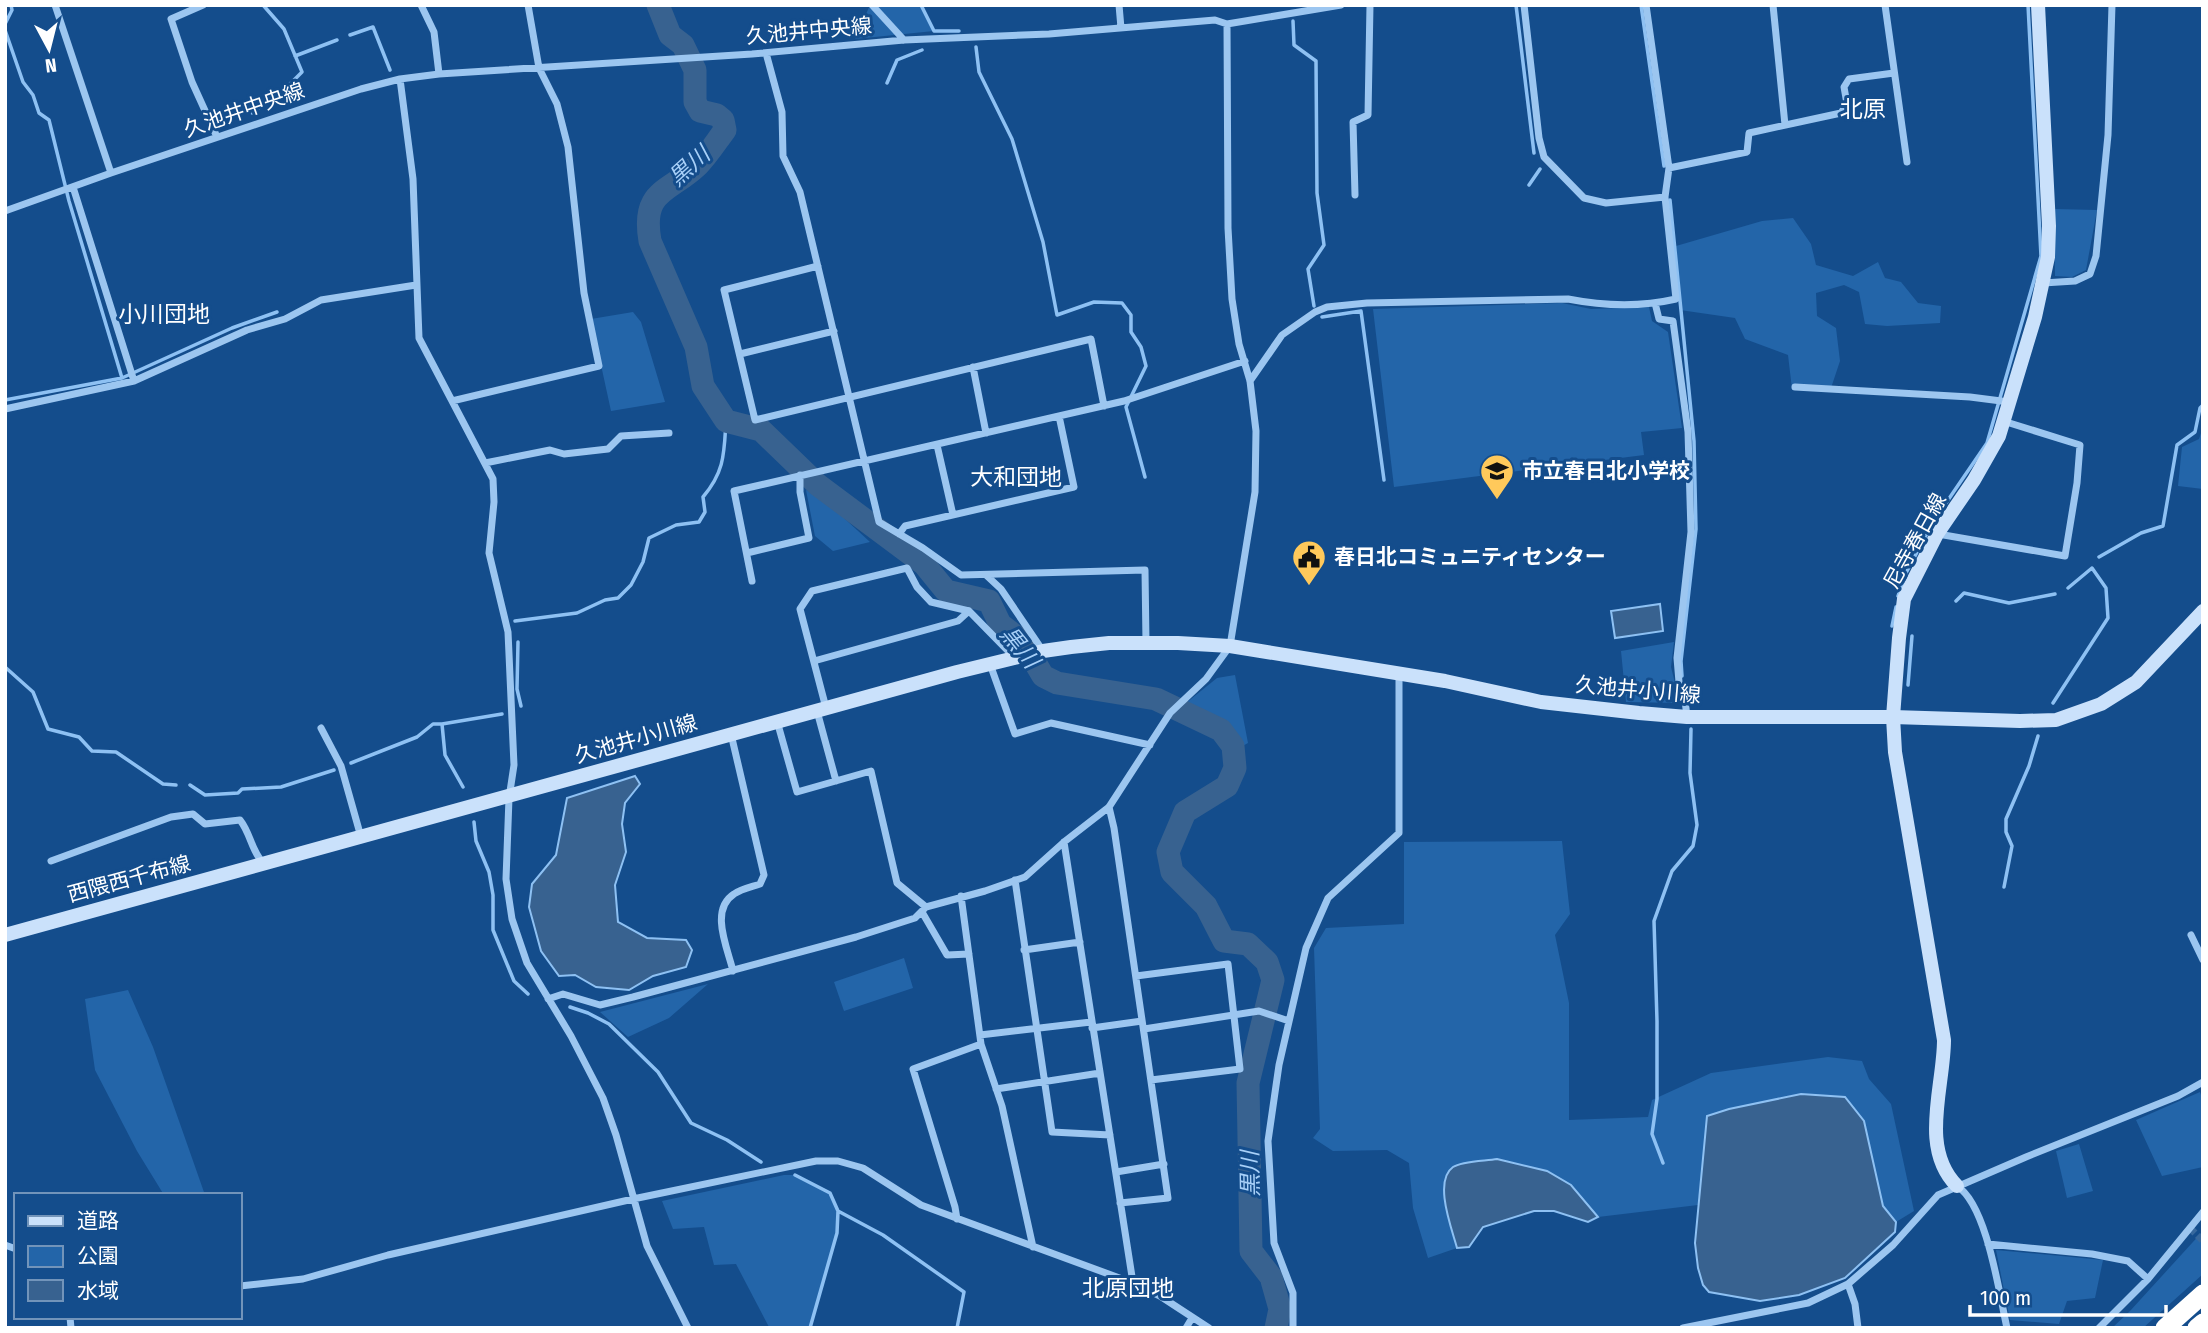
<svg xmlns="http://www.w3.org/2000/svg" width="2208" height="1333" font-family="'Fira Sans Condensed','Noto Sans JP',sans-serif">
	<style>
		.green { fill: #2365a9 }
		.water { fill: #386290; stroke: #8ec1f3; stroke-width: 2 }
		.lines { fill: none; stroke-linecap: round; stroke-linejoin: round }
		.stream { stroke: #8ec1f3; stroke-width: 3.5 }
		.river { stroke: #386290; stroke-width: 23 }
		.street-tunnel { stroke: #37689d; stroke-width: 7; stroke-dasharray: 7 3.5; stroke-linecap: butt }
		.street { stroke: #9cc6f0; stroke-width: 7 }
		.secondary { stroke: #cae1fb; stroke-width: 14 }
		.highway { stroke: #fff; stroke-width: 19 }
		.labels { text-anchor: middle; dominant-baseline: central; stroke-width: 6; stroke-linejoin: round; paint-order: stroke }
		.street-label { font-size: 21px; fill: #fff; stroke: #144d8c }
		.poi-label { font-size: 21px; font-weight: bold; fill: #fff; stroke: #144d8c; text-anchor: start }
		.neighbourhood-label { font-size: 23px; fill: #fff; stroke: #144d8c }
		.water-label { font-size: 23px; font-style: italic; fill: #a8d0f8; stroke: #144d8c }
	</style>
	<rect width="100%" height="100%" fill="#144d8c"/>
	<path class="green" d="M 870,5 L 921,5 L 934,31 L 855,39 Z
		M 2054,209 L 2097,210 L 2086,270 L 2072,277 L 2055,276 Z
		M 1793,218 L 1811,244 L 1816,265 L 1853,276 L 1878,262 L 1885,278 L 1901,282 L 1918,303 L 1941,306 L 1940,323 L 1887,326 L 1865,324 L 1859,292 L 1844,285 L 1816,293 L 1817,316 L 1836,328 L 1840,361 L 1830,391 L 1792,389 L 1788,355 L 1745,339 L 1735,318 L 1680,310 L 1676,246 L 1762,221 Z
		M 1562,303 L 1591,309 L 1649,307 L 1652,321 L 1668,332 L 1682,428 L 1641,432 L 1644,455 L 1394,487 L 1373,309 Z
		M 633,312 L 641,322 L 665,402 L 611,411 L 591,319 Z
		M 2203,427 L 2203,489 L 2178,486 L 2182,447 L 2199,439 Z
		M 806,490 L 818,494 L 870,542 L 833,551 L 815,536 Z
		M 1674,642 L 1671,667 L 1680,703 L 1626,702 L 1621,651 Z
		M 1235,675 L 1248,743 L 1239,748 L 1227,724 L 1186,703 L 1217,678 Z
		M 1562,841 L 1570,914 L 1555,935 L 1569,1003 L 1569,1120 L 1648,1117 L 1652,1100 L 1711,1073 L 1828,1057 L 1862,1061 L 1869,1079 L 1891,1104 L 1914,1211 L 1896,1222 L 1883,1206 L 1864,1121 L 1707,1116 L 1698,1205 L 1598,1217 L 1571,1185 L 1444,1197 L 1457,1248 L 1428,1258 L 1413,1208 L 1409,1163 L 1387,1150 L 1333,1151 L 1313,1138 L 1320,1129 L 1314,948 L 1326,928 L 1404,924 L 1404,842 Z
		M 904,958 L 913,988 L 844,1011 L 834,982 Z
		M 708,984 L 669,1018 L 628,1037 L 600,1012 Z
		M 128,990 L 153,1047 L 205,1195 L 164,1195 L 137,1151 L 95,1070 L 85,999 Z
		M 2200,1092 L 2203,1101 L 2203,1167 L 2162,1176 L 2136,1120 Z
		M 2079,1144 L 2093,1191 L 2067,1198 L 2056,1151 Z
		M 784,1175 L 795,1175 L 830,1193 L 838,1211 L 837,1233 L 810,1328 L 769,1327 L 736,1264 L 714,1265 L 704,1227 L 673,1229 L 662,1201 Z
		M 2203,1231 L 2203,1274 L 2143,1328 L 2112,1328 L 2130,1311 Z
		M 1996,1250 L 2103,1260 L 2095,1298 L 2067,1301 L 2059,1324 L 2010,1320 Z"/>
	<path class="water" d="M 1660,604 L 1663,631 L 1615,638 L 1611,611 Z
		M 635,776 L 640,784 L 625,803 L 622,824 L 626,852 L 615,885 L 618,922 L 647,938 L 686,940 L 692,950 L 686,967 L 653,976 L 629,990 L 596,987 L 575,975 L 559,976 L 541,951 L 529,907 L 532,884 L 556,855 L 567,798 Z
		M 1801,1094 L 1845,1097 L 1864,1121 L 1883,1206 L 1896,1222 L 1895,1232 L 1845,1278 L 1799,1295 L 1760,1301 L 1709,1292 L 1703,1285 L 1698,1268 L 1695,1243 L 1707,1116 L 1729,1109 Z
		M 1497,1159 L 1547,1171 L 1571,1185 L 1598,1217 L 1588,1222 L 1554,1211 L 1534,1211 L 1483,1227 L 1469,1247 L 1457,1248 C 1452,1229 1433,1181 1453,1167 C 1462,1161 1485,1161 1497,1159 Z"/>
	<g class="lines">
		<path class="stream" d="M 921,5 L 934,31 L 959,31
			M 1516,5 L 1534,153
			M 1641,5 L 1664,166
			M 1293,21 L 1294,45 L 1316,61 L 1317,193 L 1324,245 L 1308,269 L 1314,306
			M 5,24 L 12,10 L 11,5
			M 5,30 L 23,82 L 33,95 L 39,113 L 49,120 L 69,201 L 122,378 L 232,328 L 277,312
			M 350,35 L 373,27 L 390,70
			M 976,47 L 979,72 L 1012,139 L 1043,242 L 1057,315 L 1094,302 L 1122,303 L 1131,315 L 1131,332 L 1141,347 L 1146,366 L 1126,407 L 1145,477
			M 295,56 L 337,40
			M 887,83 L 897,60 L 922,50
			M 252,113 L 284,90 L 302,72 L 284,29 L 263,5
			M 1529,185 L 1540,169
			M 1670,200 L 1694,441 L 1696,529 L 1681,661 L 1682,676
			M 1322,317 L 1361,311 L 1384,480
			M 5,400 L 122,378
			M 2099,557 L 2141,533 L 2163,526 L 2177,445 L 2195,432 L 2200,408 L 2203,405
			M 1898,596 L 1906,573 L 1933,522 L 1987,443 L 2041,256 L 2028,5
			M 1956,601 L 1964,593 L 2009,603 L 2055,594
			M 515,621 L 577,613 L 605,600 L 618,598 L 631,585 L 643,562 L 649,538 L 676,525 L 699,522 L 705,512 L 703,497 C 725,471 724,453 726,421
			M 1892,626 L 1896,607
			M 518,642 L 517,689 L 521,706
			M 5,667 L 33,692 L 48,729 L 79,737 L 92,751 L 116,752 L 163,784 L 176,785
			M 1908,685 L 1912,636
			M 1686,693 L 1690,704
			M 2053,703 L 2108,618 L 2106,588 L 2092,568 L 2068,588
			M 351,763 L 417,737 L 433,724 L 442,724
			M 190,785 L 205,795 L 238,793 L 242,789 L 281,787 L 334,770
			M 463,787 L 445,755 L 442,724 L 502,714
			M 474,822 L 476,841 L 489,872 L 493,895 L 493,930 L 514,981 L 528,994
			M 2004,887 L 2012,846 L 2006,832 L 2006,819 L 2029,766 L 2038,736
			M 570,1007 L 588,1013 L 609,1024 L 658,1072 L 691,1123 L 727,1140 L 761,1162
			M 1663,1163 L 1652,1134 L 1657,1099 L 1657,1021 L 1654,921 L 1672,871 L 1693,846 L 1697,825 L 1690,773 L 1691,729
			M 795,1175 L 830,1193 L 838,1211 L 837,1233 L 810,1328
			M 838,1211 L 883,1235 L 964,1292 L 957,1328"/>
		<path class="river" d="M 658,5 L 670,35 L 683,45 L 695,70 L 695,102 L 700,111 L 717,115 L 723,120 L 725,130 C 716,142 708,155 698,165 C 669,193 641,189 650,241 L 696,347 L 703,386 L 726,421 L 761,430 L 818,485 L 924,564 L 946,591 L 989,601 L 1000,624 L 1023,642 L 1043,676 L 1057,683 L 1156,699 L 1221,730 L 1233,746 L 1235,768 L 1227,786 L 1185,812 L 1168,852 L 1172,872 L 1206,906 L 1224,941 L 1248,944 L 1267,962 L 1273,980 L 1248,1083 L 1251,1251 L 1271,1277 L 1280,1309 L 1276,1328"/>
		<path class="street-tunnel" d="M 2190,1228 L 2203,1241"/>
		<path class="street" d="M 55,5 L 111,173
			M 203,5 L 171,19 L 192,82 L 217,137
			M 421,5 L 434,32 L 439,74
			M 872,5 L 904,40
			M 1119,5 L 1121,28
			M 1524,5 L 1539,138 L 1544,157 L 1584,198 L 1606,203 L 1665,197
			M 1773,5 L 1785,125
			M 1885,5 L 1907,162
			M 766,53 L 782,112 L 783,156 L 800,192 L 879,522 L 923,548 L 961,575 L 1145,570 L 1146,643
			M 400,79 L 413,179 L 419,338 L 493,479 L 494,502 L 489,553 L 508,632 L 514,765 L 509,798 L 506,879 L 512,919 L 527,963 L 571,1036 L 603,1098 L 616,1135 L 647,1246 L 688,1328
			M 1669,168 L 1747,152 L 1749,133 L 1841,113 L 1847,104 L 1844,87 L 1849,79 L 1894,73
			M 73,187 L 134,381
			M 1355,195 L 1353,122 L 1368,115 L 1370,5
			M 5,211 L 111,173 L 361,89 L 400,79 L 439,74 L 752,54 L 904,40 L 1049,34 L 1215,20 L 1227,24 L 1341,5
			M 818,266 L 724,290 L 755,420 L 1091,339 L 1104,406
			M 2043,283 L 2075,281 L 2090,274 L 2096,256 L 2108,135 L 2112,5
			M 1655,303 L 1659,319 L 1673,321 L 1688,432 L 1691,532 L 1677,658 L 1679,682 L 1685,700 L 1687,717
			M 740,354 L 834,331
			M 973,367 L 986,433
			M 1250,381 L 1282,335 L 1315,312 L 1327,307 L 1367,303 L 1568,299 C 1604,306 1641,307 1676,299 L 1665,197 L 1669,168 L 1646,5
			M 1795,387 L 1970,397 L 2009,402
			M 452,401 L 599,366 L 584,293 L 568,147 L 557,104 L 539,68 L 528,5
			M 5,409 L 134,381 L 247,330 L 285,319 L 321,300 L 416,285
			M 937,445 L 953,515
			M 485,463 L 550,450 L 564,454 L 608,449 L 621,436 L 669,433
			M 899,534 L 905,526 L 1074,487 L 1059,416
			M 1938,534 L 2065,556 L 2077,483 L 2080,445 L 2003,421
			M 747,553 L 809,538 L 800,492 L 800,475
			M 986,575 L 1001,589 L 1043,651
			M 752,581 L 734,491 L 1124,401 L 1245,361
			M 814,661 L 958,621 L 969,611
			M 990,664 L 1015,734 L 1051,723 L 1150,745
			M 826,708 L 800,609 L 812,591 L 907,568 L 917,587 L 931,602 L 969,611 L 1014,657
			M 817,711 L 836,781
			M 777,721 L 797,792 L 871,771 L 897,883 L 926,907
			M 321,728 L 341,766 L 361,837
			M 731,734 L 764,875 L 760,884 C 751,887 741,889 734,894 C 709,910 728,949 733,971
			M 1109,807 L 1114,828 L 1168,1198 L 1120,1203
			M 1064,842 L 1133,1283
			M 51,861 L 171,817 L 193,814 L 205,824 L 240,820 C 251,834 251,850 263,863
			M 1015,880 L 1052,1132 L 1110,1135
			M 922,912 L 947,955 L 969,954
			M 2191,935 L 2203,960
			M 1024,950 L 1080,942
			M 1136,976 L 1228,964 L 1240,1069 L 1151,1080
			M 548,999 L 563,994 L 600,1005 L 633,997 L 856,937 L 915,918 L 926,907 L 985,891 L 1025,877 L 1064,842 L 1109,807 L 1170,713 L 1206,679 L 1230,646 L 1255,492 L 1256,431 L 1250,381 L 1239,344 L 1232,299 L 1228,228 L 1227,24
			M 1092,1028 L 1142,1021
			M 1144,1029 L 1259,1011 L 1289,1021
			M 980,1035 L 1091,1022
			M 981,1044 L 1002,1106 L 1033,1247
			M 996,1089 L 1100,1073
			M 1116,1172 L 1164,1164
			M 1957,1186 C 1987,1205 1999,1293 2007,1328
			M 957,1219 L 955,1207 L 913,1069 L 981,1044 L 961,896
			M 1988,1244 L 2092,1254 L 2128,1261 L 2148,1279
			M 5,1245 L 16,1249
			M 1848,1284 L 1855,1304 L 1858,1328
			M 240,1286 L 303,1279 L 388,1255 L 633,1199 L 816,1161 L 838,1161 L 863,1168 L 921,1205 L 1133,1283 L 1160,1296 L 1209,1328
			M 70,1317 L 71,1328
			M 1186,1328 L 1192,1318
			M 1293,1328 L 1293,1293 L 1274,1243 L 1268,1141 L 1279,1065 L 1306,948 L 1328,898 L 1399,833 L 1399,674
			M 1683,1328 L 1808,1303 L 1848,1284 L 1893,1245 L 1938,1195 L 2026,1157 L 2178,1096 L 2203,1082
			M 2099,1328 L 2148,1279 L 2203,1212"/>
		<path class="secondary" d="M 5,935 L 957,672 L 1043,651 L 1071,647 L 1109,643 L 1178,643 L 1230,646 L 1445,681 L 1541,702 L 1639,713 L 1687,717 L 1893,717 L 2020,721 L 2056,720 L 2101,704 L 2136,682 L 2203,611
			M 1957,1186 C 1919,1148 1944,1087 1944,1040 L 1895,752 L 1893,717 L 1899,638 L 1904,599 L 1937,534 L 1974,480 L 1999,436 L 2035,317 L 2048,257 L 2049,226 L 2038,5"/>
		<path class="highway" d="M 2165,1328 L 2203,1294
			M 2197,1328 L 2203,1323"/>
	</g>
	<defs>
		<g id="school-pin" transform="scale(1.75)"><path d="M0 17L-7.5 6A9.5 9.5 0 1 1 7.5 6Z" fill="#ffc95b" stroke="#144d8c"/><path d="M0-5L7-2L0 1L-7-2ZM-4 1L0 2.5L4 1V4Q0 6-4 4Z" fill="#111"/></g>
		<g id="civic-pin" transform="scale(1.75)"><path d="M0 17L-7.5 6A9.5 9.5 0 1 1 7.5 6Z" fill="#ffc95b" stroke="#144d8c"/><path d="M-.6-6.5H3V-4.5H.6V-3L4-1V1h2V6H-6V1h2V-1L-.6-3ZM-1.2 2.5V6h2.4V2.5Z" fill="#111"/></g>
	</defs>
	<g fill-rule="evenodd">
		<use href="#school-pin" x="1497" y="471"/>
		<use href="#civic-pin" x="1309" y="557"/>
	</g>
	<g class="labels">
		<g class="street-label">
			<text transform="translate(809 31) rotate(-5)">久池井中央線</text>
			<text transform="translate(244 110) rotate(-19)">久池井中央線</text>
			<text transform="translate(1915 541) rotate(-61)">尼寺春日線</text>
			<text transform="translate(1638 690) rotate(5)">久池井小川線</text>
			<text transform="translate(636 739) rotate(-16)">久池井小川線</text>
			<text transform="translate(129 879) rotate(-15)">西隈西千布線</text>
		</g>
		<g class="poi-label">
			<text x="1522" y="471">市立春日北小学校</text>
			<text x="1334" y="557">春日北コミュニティセンター</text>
		</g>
		<g class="neighbourhood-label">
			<text x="1863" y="109">北原</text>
			<text x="164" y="314">小川団地</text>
			<text x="1016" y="477">大和団地</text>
			<text x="1128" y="1288">北原団地</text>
		</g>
		<g class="water-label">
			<text transform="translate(689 166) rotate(-42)">黒川</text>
			<text transform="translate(1020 647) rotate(51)">黒川</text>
			<text transform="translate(1250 1174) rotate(-91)">黒川</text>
		</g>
	</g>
	<rect width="2208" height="1333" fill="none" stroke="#ffffff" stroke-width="14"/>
	<rect x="14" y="1193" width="228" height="126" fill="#144d8c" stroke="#7294ba" stroke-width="2"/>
	<rect x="28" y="1216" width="35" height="10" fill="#cae1fb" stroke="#7294ba" stroke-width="2"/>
	<text x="77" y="1228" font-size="21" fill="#ffffff">道路</text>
	<rect x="28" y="1246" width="35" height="21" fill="#2365a9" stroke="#7294ba" stroke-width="2"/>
	<text x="77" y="1263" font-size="21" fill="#ffffff">公園</text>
	<rect x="28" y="1280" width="35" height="21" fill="#386290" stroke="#7294ba" stroke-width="2"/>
	<text x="77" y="1298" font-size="21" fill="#ffffff">水域</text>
	<g transform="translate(49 49) rotate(173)" stroke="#144d8c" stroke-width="5" paint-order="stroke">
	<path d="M0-5L12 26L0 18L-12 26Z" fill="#ffffff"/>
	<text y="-10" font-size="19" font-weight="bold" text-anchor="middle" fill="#ffffff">N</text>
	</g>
	<path d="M1970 1305v10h196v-10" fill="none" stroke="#ffffff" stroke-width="3.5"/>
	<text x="1980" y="1305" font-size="21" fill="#ffffff" stroke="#144d8c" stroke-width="5" paint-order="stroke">100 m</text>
</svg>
